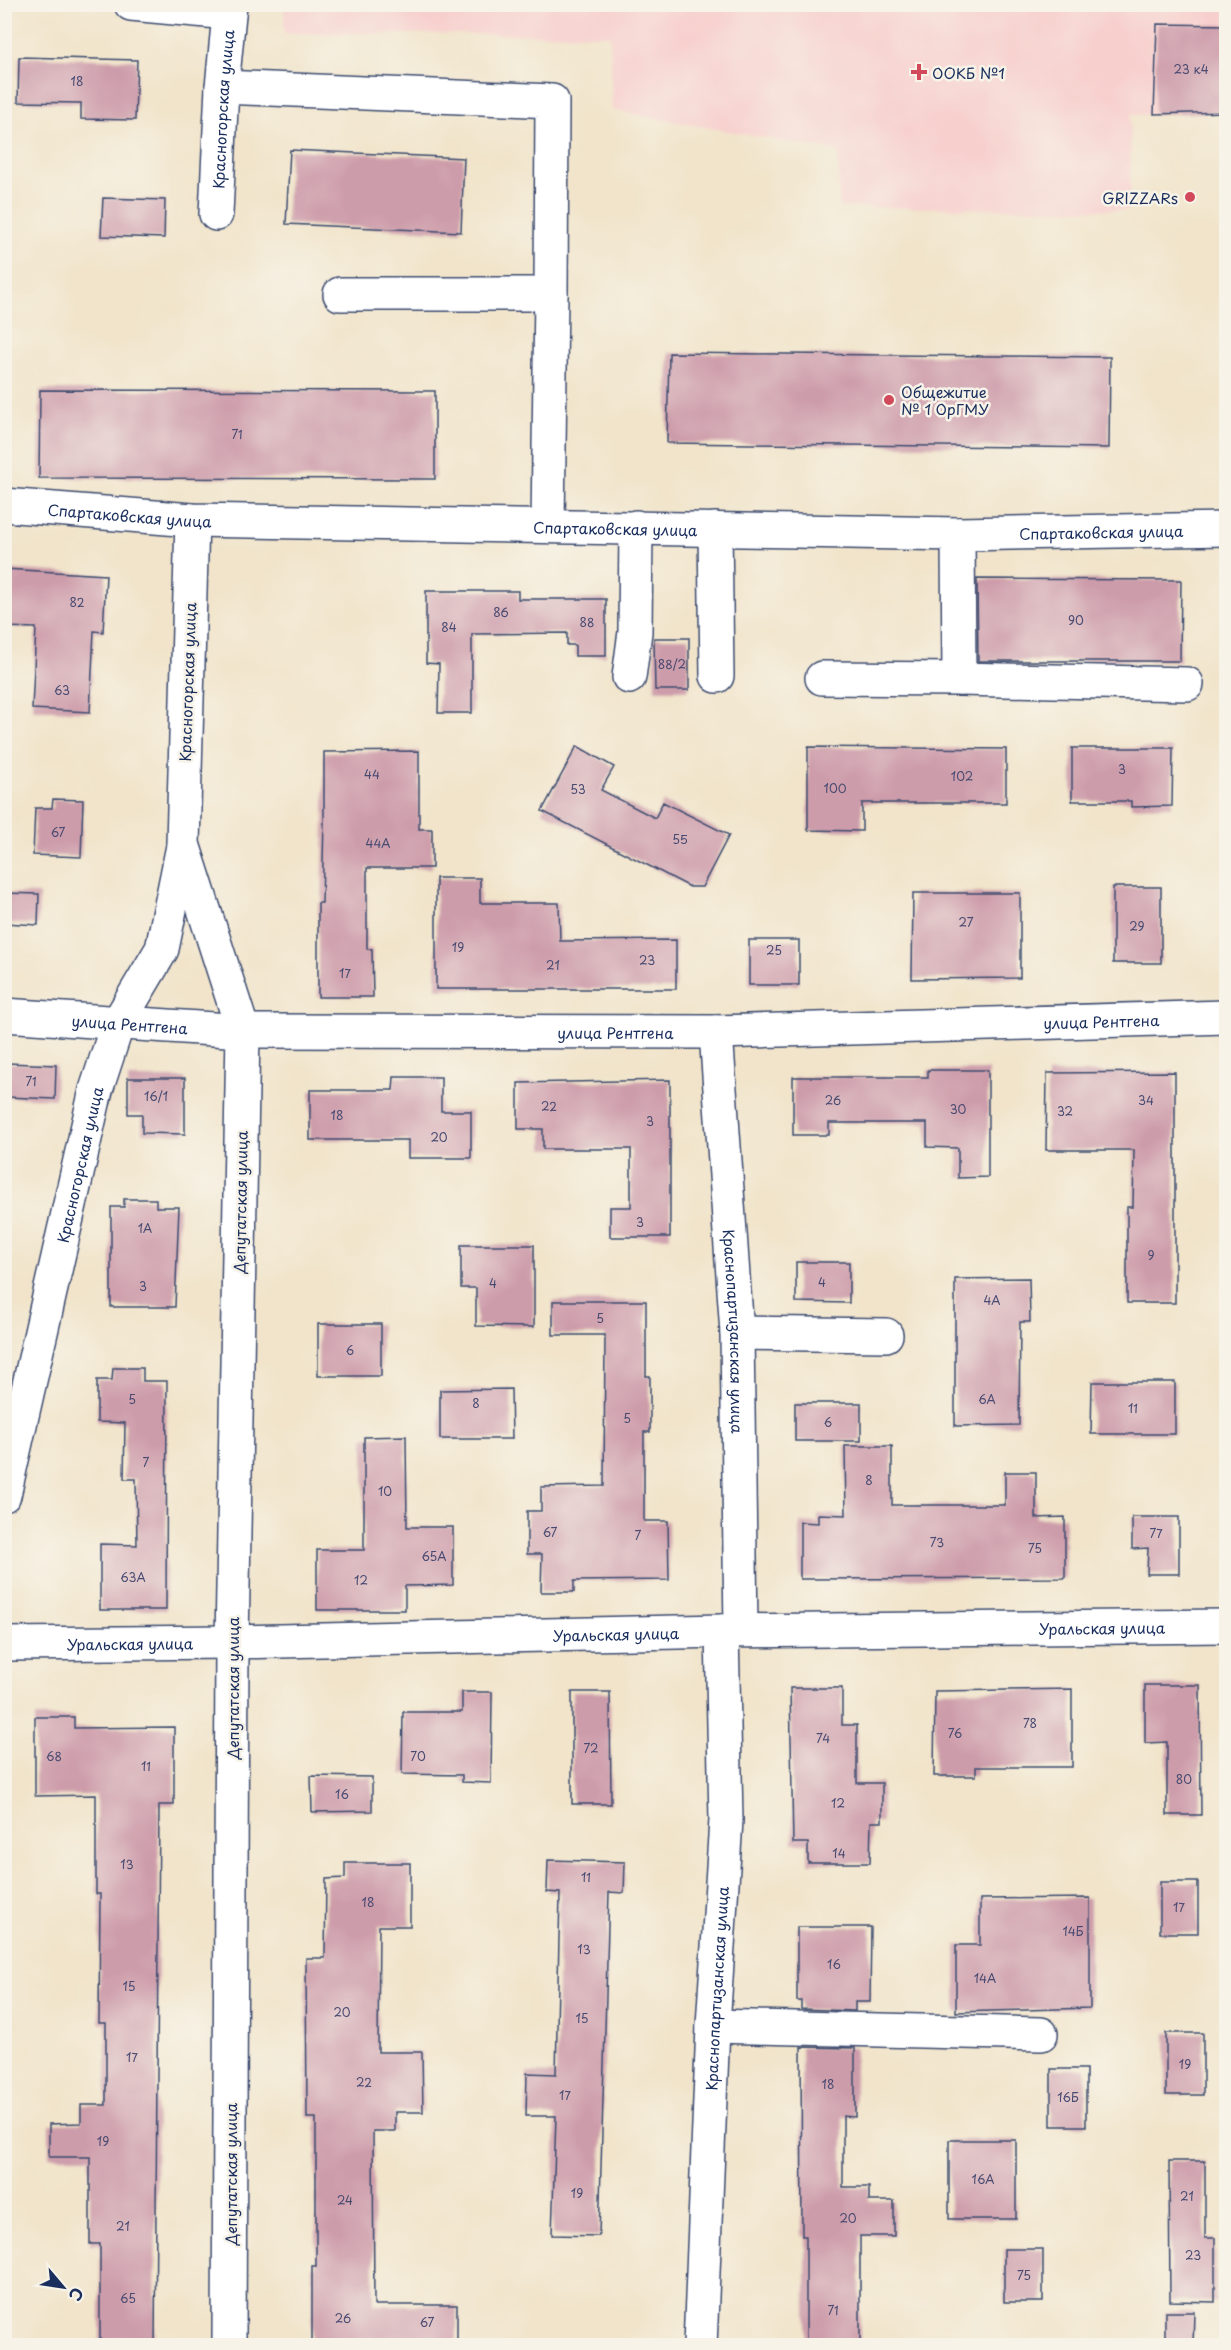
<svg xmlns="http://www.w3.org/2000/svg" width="1231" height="2350" font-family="'Playpen Sans',sans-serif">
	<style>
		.built { fill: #f7d0ce }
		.building { fill: #cd9caa }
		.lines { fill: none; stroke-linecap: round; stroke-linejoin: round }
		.minor-casing { stroke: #3b4a6e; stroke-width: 36 }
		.minor { stroke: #fff; stroke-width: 33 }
		.poi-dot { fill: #d1495b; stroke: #f7f3e8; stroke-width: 2 }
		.labels { text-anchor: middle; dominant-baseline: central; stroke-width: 5; stroke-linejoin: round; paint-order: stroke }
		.number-label { font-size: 12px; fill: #484a71 }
		.poi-label { font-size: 15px; fill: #1b2f5e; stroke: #f7f3e8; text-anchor: start }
		.street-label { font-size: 15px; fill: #1b2f5e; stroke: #f7f3e8 }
	</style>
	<rect width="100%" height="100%" fill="#f7f3e8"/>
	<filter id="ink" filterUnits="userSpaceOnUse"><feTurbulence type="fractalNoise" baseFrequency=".0167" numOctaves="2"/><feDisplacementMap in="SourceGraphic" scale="12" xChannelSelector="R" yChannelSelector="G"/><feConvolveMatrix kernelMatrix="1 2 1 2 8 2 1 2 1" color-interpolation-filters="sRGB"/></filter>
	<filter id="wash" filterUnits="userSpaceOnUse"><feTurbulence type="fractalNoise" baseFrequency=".008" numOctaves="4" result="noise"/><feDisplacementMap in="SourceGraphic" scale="24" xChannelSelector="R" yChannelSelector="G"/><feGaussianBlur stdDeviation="1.35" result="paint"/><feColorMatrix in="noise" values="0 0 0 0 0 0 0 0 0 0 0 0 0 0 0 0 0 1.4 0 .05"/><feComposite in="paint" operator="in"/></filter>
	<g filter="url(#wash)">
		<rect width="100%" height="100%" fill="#f1e4ca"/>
		<path class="built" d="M 284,5 L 1226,5 L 1226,112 L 1131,115 L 1130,210 L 839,207 L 838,151 L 612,110 L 610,35 L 284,33 Z"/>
		<g id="blocks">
			<path class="building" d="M 1157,24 L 1227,25 L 1227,112 L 1154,114 Z
				M 19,57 L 137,60 L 135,120 L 81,119 L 81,103 L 18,102 Z
				M 290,150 L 464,158 L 461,232 L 286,224 Z
				M 103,198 L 165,200 L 164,238 L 101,236 Z
				M 669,353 L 1110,357 L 1109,448 L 667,443 Z
				M 40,390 L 435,391 L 435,479 L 39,478 Z
				M 4,569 L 106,575 L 103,632 L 94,631 L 90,712 L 32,709 L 36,628 L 4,627 Z
				M 977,579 L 1181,580 L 1180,661 L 978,661 Z
				M 426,591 L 518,591 L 518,599 L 606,599 L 606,656 L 575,656 L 575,645 L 567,645 L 567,633 L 472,634 L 472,713 L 438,713 L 439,664 L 426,663 Z
				M 654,638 L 689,638 L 689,690 L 655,690 Z
				M 577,746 L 614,767 L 601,790 L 655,818 L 663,802 L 729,835 L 702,887 L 690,887 L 542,811 Z
				M 808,747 L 1006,749 L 1006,803 L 862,803 L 862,831 L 808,830 Z
				M 1072,748 L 1173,748 L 1172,806 L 1131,807 L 1131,801 L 1072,801 Z
				M 419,751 L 419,829 L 432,829 L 432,868 L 367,868 L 367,949 L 372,949 L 373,997 L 318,997 L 318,903 L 322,903 L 324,821 L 324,752 Z
				M 53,799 L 83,800 L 81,857 L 33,855 L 35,808 L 52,808 Z
				M 436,878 L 480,878 L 480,903 L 559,903 L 560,941 L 676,940 L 676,989 L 436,989 Z
				M 1113,887 L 1161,887 L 1161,963 L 1113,963 Z
				M 4,893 L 39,894 L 38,925 L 4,923 Z
				M 913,893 L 1020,893 L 1020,978 L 912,979 Z
				M 749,940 L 799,940 L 799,985 L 749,985 Z
				M 7,1063 L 56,1065 L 55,1099 L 6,1097 Z
				M 928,1070 L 988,1070 L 988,1177 L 958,1178 L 958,1148 L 927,1147 L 927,1123 L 829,1123 L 829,1135 L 793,1135 L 793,1077 L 928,1077 Z
				M 1175,1072 L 1175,1303 L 1127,1303 L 1127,1207 L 1133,1207 L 1134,1150 L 1046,1150 L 1047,1073 Z
				M 394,1077 L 441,1077 L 441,1111 L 471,1111 L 471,1158 L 408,1158 L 408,1140 L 310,1140 L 310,1090 L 393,1090 Z
				M 128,1078 L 185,1078 L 185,1134 L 142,1133 L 142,1114 L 128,1114 Z
				M 670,1080 L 670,1237 L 610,1237 L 610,1207 L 631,1207 L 631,1149 L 543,1149 L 543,1129 L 518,1129 L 518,1083 Z
				M 124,1199 L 156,1199 L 156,1207 L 179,1207 L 175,1307 L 111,1307 L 111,1207 L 124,1207 Z
				M 461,1245 L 534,1245 L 534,1327 L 476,1326 L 476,1288 L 461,1288 Z
				M 796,1262 L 849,1262 L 849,1303 L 796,1302 Z
				M 1029,1278 L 1030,1322 L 1020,1322 L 1019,1425 L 955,1426 L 955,1279 Z
				M 553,1301 L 646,1301 L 646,1376 L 650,1376 L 650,1432 L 644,1432 L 644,1521 L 668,1521 L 669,1580 L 574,1581 L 574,1592 L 541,1592 L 542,1554 L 527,1554 L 527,1511 L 541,1511 L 541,1487 L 604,1486 L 605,1335 L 553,1335 Z
				M 318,1324 L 381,1324 L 381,1376 L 318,1376 Z
				M 113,1368 L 143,1368 L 143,1381 L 167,1381 L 166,1610 L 100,1610 L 100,1544 L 137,1545 L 136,1479 L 124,1479 L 125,1423 L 97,1422 L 97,1380 L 112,1380 Z
				M 1092,1382 L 1175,1382 L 1175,1434 L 1091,1434 Z
				M 511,1389 L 512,1439 L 440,1439 L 440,1390 Z
				M 795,1403 L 861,1403 L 861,1441 L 795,1441 Z
				M 406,1436 L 407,1527 L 453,1527 L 453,1585 L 405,1586 L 405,1610 L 317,1610 L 317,1550 L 364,1550 L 364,1437 Z
				M 845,1446 L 892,1446 L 892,1505 L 1005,1505 L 1005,1472 L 1036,1472 L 1036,1518 L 1065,1517 L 1065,1578 L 800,1579 L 800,1522 L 818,1523 L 818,1514 L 846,1515 Z
				M 1132,1517 L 1179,1517 L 1179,1574 L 1147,1574 L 1148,1548 L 1132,1549 Z
				M 1145,1685 L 1200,1685 L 1201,1815 L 1167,1815 L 1167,1742 L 1145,1743 Z
				M 790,1688 L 842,1688 L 842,1725 L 857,1725 L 857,1783 L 882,1783 L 882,1822 L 871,1822 L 870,1863 L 808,1863 L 808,1843 L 793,1843 Z
				M 1072,1689 L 1072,1767 L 976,1767 L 976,1776 L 934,1776 L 935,1691 Z
				M 462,1692 L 492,1692 L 491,1783 L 462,1782 L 462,1775 L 402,1774 L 403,1712 L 462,1712 Z
				M 572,1692 L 610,1692 L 611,1804 L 572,1804 Z
				M 35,1717 L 74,1717 L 74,1728 L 174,1727 L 174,1805 L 159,1805 L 155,2346 L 100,2346 L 100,2244 L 90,2244 L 90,2157 L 49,2157 L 49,2124 L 81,2123 L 81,2105 L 106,2105 L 106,2023 L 99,2023 L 100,1894 L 96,1894 L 96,1795 L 35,1796 Z
				M 311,1776 L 372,1777 L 372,1811 L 312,1812 Z
				M 548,1860 L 625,1862 L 624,1893 L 609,1892 L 599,2236 L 552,2235 L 556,2116 L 526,2116 L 527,2073 L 556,2074 L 560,1893 L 547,1892 Z
				M 345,1863 L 410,1863 L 410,1926 L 379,1926 L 378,2052 L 422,2052 L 423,2112 L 395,2112 L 395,2131 L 373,2131 L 374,2305 L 457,2305 L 457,2346 L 312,2346 L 312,2266 L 316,2266 L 316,2118 L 307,2118 L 306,1958 L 325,1958 L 326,1879 L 345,1878 Z
				M 1160,1882 L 1198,1882 L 1198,1933 L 1160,1933 Z
				M 1090,1898 L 1090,2008 L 956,2012 L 956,1945 L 980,1945 L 980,1899 Z
				M 797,1927 L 871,1927 L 870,2002 L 855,2002 L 855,2011 L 801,2009 L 801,2001 L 797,2001 Z
				M 1166,2033 L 1203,2033 L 1203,2095 L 1166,2095 Z
				M 801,2047 L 855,2048 L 855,2117 L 843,2116 L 843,2187 L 869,2187 L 869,2201 L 894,2201 L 894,2236 L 860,2236 L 860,2346 L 806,2346 L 806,2236 L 802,2236 Z
				M 1051,2069 L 1086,2069 L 1086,2126 L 1051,2126 Z
				M 949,2140 L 1016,2140 L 1016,2219 L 949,2219 Z
				M 1169,2161 L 1205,2161 L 1205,2238 L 1215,2238 L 1215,2302 L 1170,2301 Z
				M 1004,2249 L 1043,2249 L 1043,2302 L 1004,2302 Z
				M 1165,2312 L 1194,2312 L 1193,2346 L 1165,2346 Z"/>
		</g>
	</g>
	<g filter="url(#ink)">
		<use href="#blocks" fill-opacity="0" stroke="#3b4a6e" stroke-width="1.5"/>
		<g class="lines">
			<g class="minor-casing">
				<g id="minor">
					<path d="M 131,4 L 229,13"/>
					<path d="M 222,87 L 552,101 L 551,294"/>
					<path id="s1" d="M 216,214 L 222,87 L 230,4"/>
					<path d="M 340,294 L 551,294 L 548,526"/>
					<path id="s2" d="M 4,505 L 192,520 L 958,534 L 1226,529"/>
					<path d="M 192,520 L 183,844 L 243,1031 L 232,1642 L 229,2346"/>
					<path d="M 715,529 L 717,676"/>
					<path d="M 958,534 L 959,679 L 1187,684"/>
					<path d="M 629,677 L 635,632 L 636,527"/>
					<path d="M 822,678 L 959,679"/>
					<path id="s3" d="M 4,1015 L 243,1031 L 716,1032 L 1226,1017"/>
					<path id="s4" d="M 716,1032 L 737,1333 L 741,1630"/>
					<path d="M 737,1333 L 886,1335"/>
					<path id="s5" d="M 4,1495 L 96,1090 L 118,1023 L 162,949 L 183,846"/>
					<path id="s6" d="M 4,1644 L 232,1642 L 722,1631 L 1226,1626"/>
					<path d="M 713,2026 L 1041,2034"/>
					<path id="s7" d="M 700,2346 L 713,2026 L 726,1820 L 722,1631"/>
				</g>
			</g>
			<use href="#minor" class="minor"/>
		</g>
	</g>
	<g class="poi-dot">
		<path d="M916 63h6v6h6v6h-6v6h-6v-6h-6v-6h6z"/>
		<circle cx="1190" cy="197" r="6"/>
		<circle cx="889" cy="400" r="6"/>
	</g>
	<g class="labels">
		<g class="number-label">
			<text x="1191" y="69">23 к4</text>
			<text x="77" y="81">18</text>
			<text x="237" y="434">71</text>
			<text x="77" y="602">82</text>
			<text x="501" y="612">86</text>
			<text x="1076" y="620">90</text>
			<text x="587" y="622">88</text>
			<text x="449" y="627">84</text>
			<text x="672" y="664">88/2</text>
			<text x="62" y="690">63</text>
			<text x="1122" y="769">3</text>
			<text x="372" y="774">44</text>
			<text x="962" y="776">102</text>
			<text x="835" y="788">100</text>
			<text x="578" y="789">53</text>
			<text x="58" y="832">67</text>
			<text x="680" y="839">55</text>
			<text x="378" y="843">44А</text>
			<text x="966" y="922">27</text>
			<text x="1137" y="926">29</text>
			<text x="458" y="947">19</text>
			<text x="774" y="950">25</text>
			<text x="647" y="960">23</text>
			<text x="553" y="965">21</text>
			<text x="345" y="973">17</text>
			<text x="31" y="1081">71</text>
			<text x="156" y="1096">16/1</text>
			<text x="833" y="1100">26</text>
			<text x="1146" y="1100">34</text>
			<text x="549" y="1106">22</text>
			<text x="958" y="1109">30</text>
			<text x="1065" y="1111">32</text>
			<text x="337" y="1115">18</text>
			<text x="650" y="1121">3</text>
			<text x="439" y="1137">20</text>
			<text x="640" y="1222">3</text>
			<text x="145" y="1228">1А</text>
			<text x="1151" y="1255">9</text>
			<text x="822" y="1282">4</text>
			<text x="493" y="1283">4</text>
			<text x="143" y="1286">3</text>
			<text x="992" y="1300">4А</text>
			<text x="600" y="1318">5</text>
			<text x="350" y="1350">6</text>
			<text x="132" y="1399">5</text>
			<text x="987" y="1399">6А</text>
			<text x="476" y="1403">8</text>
			<text x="1133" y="1408">11</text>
			<text x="627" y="1418">5</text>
			<text x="828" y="1422">6</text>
			<text x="146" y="1462">7</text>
			<text x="869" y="1480">8</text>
			<text x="385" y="1491">10</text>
			<text x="550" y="1532">67</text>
			<text x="1156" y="1533">77</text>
			<text x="638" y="1535">7</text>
			<text x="937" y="1542">73</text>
			<text x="1035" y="1548">75</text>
			<text x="434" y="1556">65А</text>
			<text x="133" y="1577">63А</text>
			<text x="361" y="1580">12</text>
			<text x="1030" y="1723">78</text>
			<text x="955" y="1733">76</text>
			<text x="823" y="1738">74</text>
			<text x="591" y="1748">72</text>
			<text x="54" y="1756">68</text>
			<text x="418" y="1756">70</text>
			<text x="146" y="1766">11</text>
			<text x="1184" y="1779">80</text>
			<text x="342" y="1794">16</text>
			<text x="838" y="1803">12</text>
			<text x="839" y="1853">14</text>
			<text x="127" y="1864">13</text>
			<text x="586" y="1877">11</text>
			<text x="368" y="1902">18</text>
			<text x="1179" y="1907">17</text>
			<text x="1073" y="1931">14Б</text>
			<text x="584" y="1949">13</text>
			<text x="834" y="1964">16</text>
			<text x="985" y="1978">14А</text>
			<text x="129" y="1986">15</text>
			<text x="342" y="2012">20</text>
			<text x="582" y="2018">15</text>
			<text x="132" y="2057">17</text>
			<text x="1185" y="2064">19</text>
			<text x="364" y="2082">22</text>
			<text x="828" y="2084">18</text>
			<text x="565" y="2095">17</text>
			<text x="1068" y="2097">16Б</text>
			<text x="103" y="2141">19</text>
			<text x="983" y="2179">16А</text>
			<text x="577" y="2193">19</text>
			<text x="1187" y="2196">21</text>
			<text x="345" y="2200">24</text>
			<text x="848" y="2218">20</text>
			<text x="123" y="2226">21</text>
			<text x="1193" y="2255">23</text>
			<text x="1024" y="2275">75</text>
			<text x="128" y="2298">65</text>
			<text x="833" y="2310">71</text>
			<text x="343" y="2318">26</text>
			<text x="427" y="2322">67</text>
		</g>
		<g class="poi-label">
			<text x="932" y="72">ООКБ №1</text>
			<text x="1178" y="197" text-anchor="end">GRIZZARs</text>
			<text x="901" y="391">Общежитие<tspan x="901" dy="17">№ 1 ОрГМУ</tspan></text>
		</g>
		<g class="street-label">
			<text stroke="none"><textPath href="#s1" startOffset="105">Красногорская улица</textPath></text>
			<text stroke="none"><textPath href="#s2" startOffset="126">Спартаковская улица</textPath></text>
			<text stroke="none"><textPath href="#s2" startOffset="612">Спартаковская улица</textPath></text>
			<text stroke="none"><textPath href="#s2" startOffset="1098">Спартаковская улица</textPath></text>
			<text transform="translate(187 682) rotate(-88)">Красногорская улица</text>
			<text stroke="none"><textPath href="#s3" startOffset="1098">улица Рентгена</textPath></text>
			<text stroke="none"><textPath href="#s3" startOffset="126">улица Рентгена</textPath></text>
			<text stroke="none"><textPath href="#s3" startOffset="612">улица Рентгена</textPath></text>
			<text stroke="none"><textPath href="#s5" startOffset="339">Красногорская улица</textPath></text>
			<text transform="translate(240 1202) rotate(-89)">Депутатская улица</text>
			<text stroke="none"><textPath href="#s4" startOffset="300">Краснопартизанская улица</textPath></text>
			<text stroke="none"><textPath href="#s6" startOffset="1098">Уральская улица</textPath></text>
			<text stroke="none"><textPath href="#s6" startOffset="612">Уральская улица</textPath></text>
			<text stroke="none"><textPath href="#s6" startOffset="126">Уральская улица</textPath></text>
			<text transform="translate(232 1688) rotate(-90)">Депутатская улица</text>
			<text stroke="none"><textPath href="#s7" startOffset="358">Краснопартизанская улица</textPath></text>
			<text transform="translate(230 2174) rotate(-90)">Депутатская улица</text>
		</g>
	</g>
	<rect width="1231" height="2350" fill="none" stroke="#f7f3e8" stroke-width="24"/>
	<g transform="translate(63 2287) rotate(119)" stroke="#f7f3e8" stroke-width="4.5" paint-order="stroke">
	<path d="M0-4.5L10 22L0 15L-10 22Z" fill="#1b2f5e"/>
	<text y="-9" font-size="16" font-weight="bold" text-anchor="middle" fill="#1b2f5e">С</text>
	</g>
</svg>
